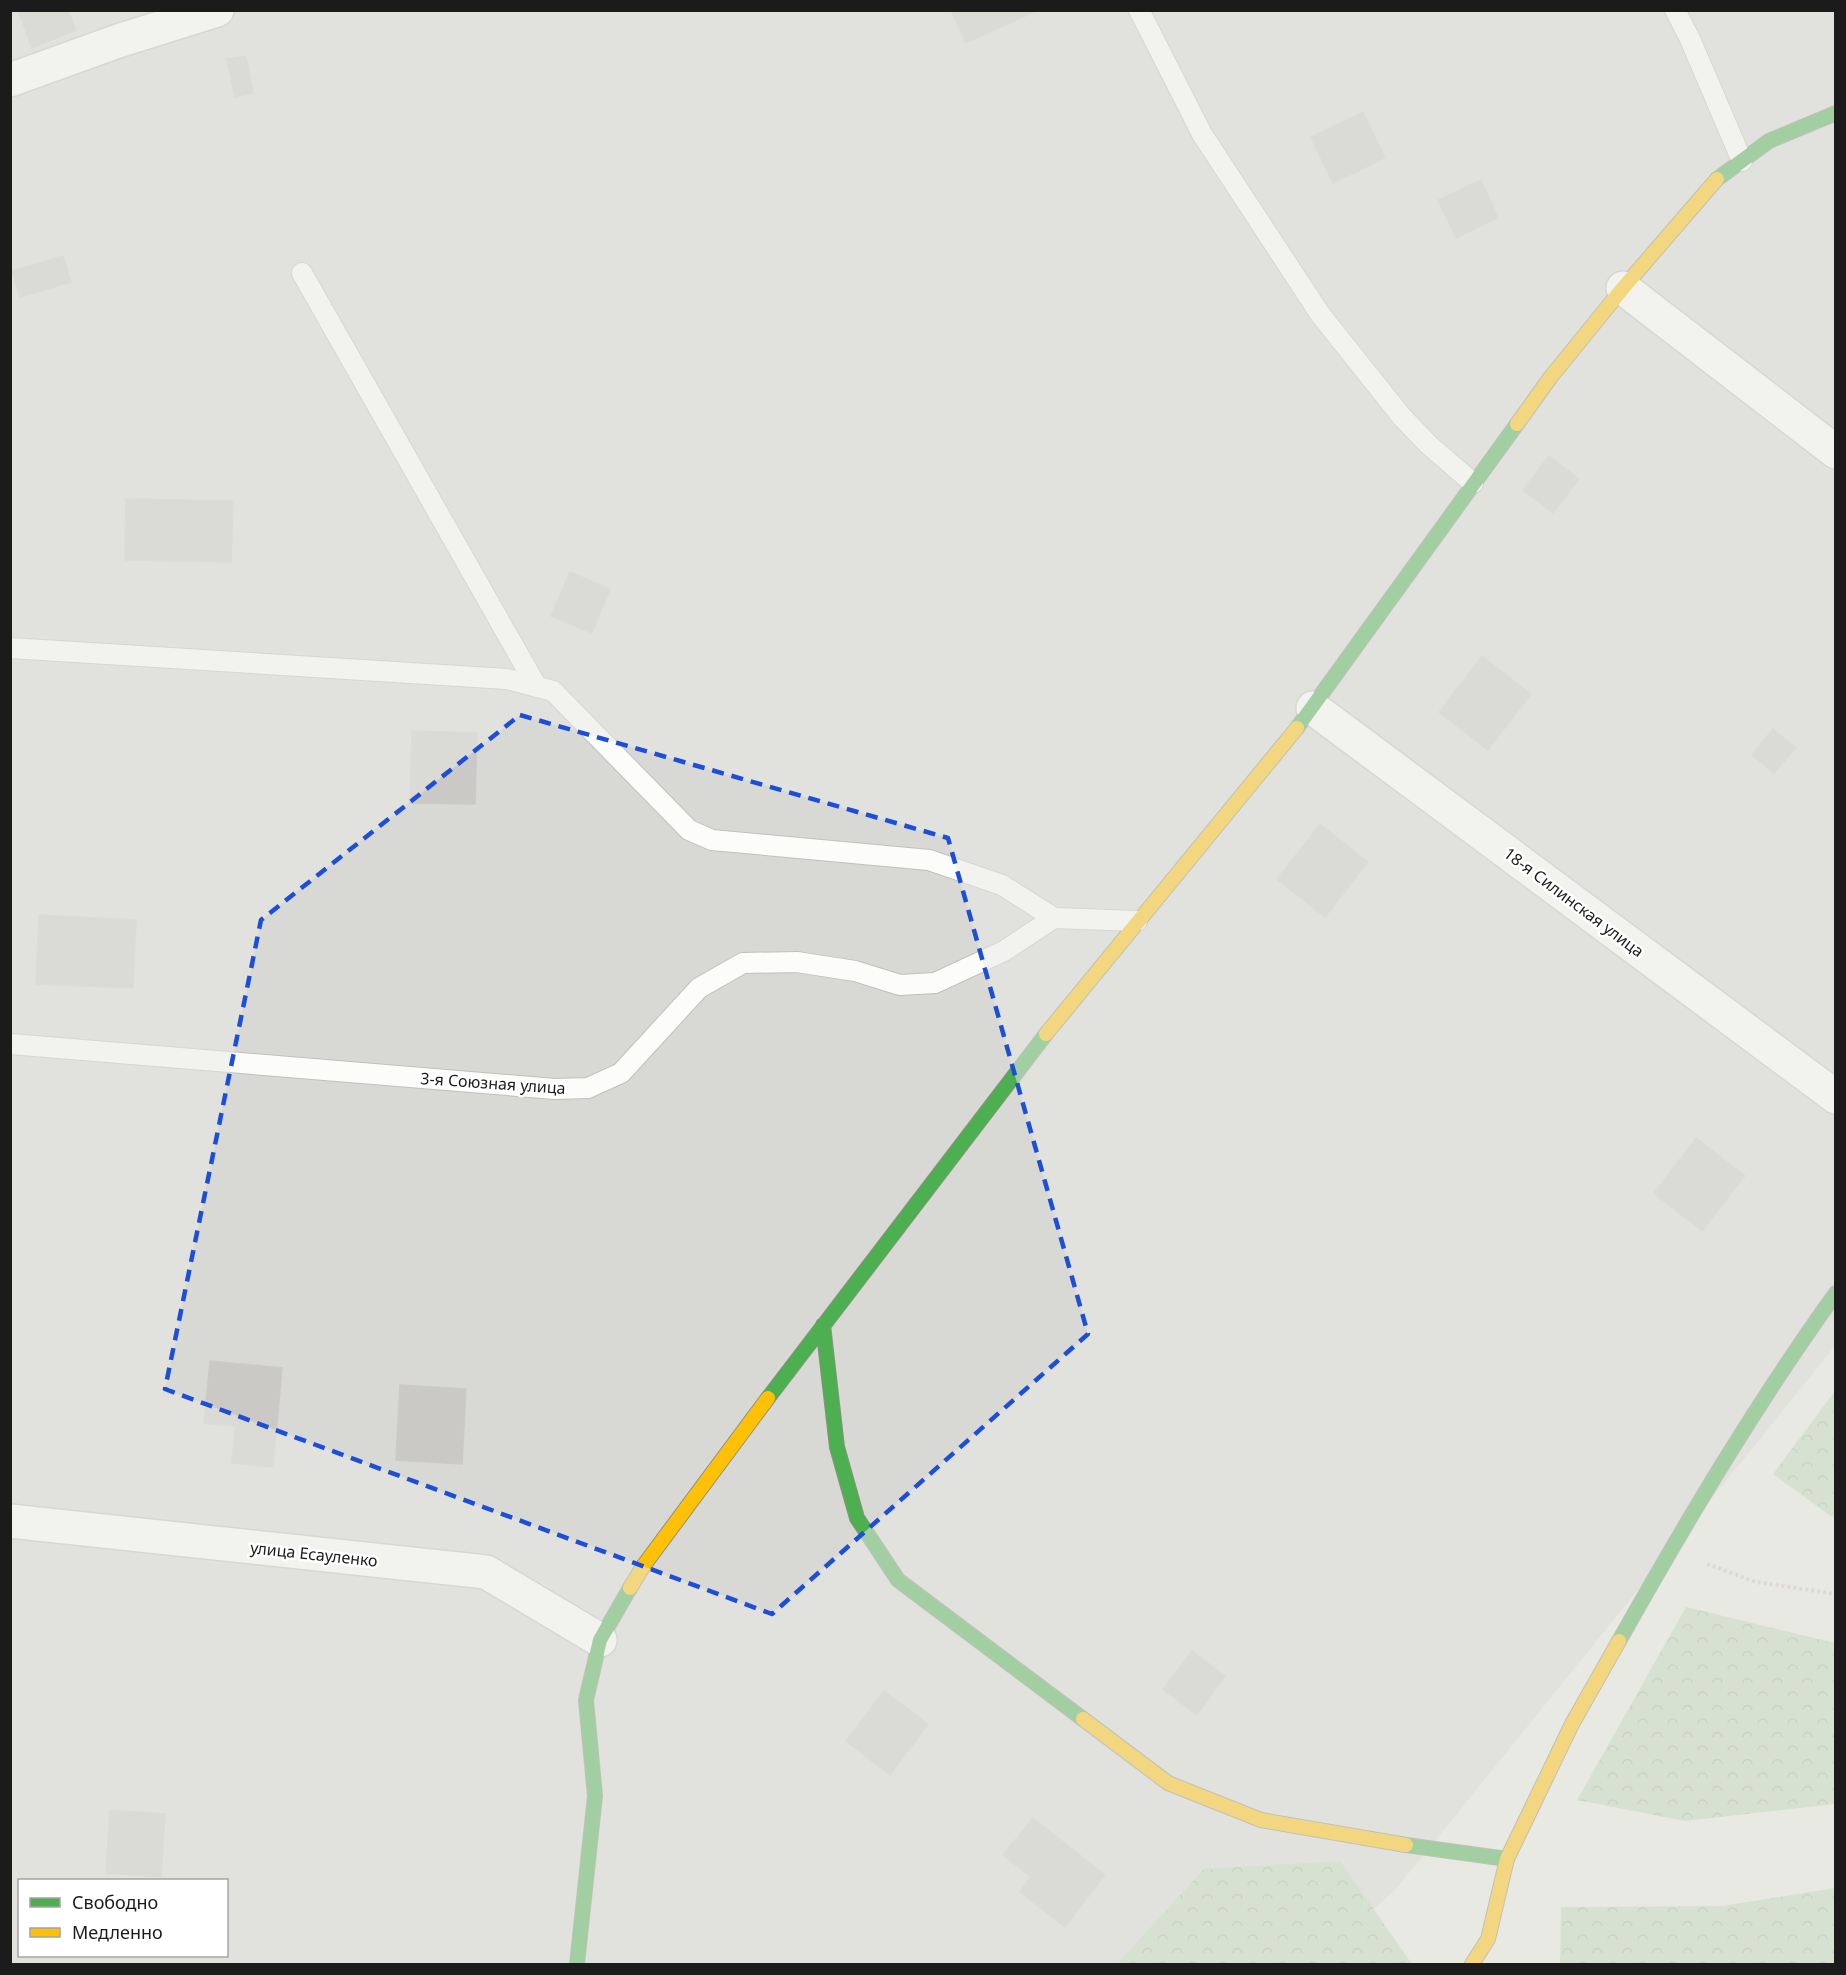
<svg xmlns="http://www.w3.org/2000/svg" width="1846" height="1975" font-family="'Noto Sans',sans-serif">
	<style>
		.residential { fill: #d8d8d5; fill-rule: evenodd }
		.forest { fill: url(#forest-crowns) }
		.building { fill: #cac9c5; stroke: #cccac5; stroke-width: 1.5 }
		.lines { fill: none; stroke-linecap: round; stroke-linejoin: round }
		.lane-casing { stroke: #c0c0be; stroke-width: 22 }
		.street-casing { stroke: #c0c0be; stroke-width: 36 }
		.fast-casing { stroke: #8d927e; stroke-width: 16 }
		.slow-casing { stroke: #8d927e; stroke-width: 16 }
		.path { stroke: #d0c6c2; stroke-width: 4; stroke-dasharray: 3 3; stroke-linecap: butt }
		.lane { stroke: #fcfcfb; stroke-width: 20 }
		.street { stroke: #fcfcfb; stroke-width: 33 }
		.fast { stroke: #4caf50; stroke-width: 14 }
		.slow { stroke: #ffc107; stroke-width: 14 }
		.marked { fill: none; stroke: #1d4ed8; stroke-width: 4.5; stroke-dasharray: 12 8; stroke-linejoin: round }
		.labels { text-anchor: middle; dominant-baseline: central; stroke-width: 5; stroke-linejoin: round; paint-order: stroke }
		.street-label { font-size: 16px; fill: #1b1b1b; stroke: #fff }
	</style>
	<defs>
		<pattern id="forest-crowns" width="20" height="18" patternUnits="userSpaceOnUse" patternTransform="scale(1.5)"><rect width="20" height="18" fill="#c0d7bb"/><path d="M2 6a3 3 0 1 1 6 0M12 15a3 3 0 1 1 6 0" fill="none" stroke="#a4b8a0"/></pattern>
	</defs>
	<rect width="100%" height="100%" fill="#e9e9e4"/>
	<path class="residential" d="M 11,11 L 1835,11 L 1835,1346 L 1396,1889 L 1313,1964 L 11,1964 ZM 20,1880 L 226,1880 L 226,1956 L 20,1956 Z"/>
	<path class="forest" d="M 1835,1391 L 1836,1513 L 1832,1517 L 1773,1474 Z
		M 1686,1607 L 1835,1643 L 1835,1804 L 1685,1821 L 1577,1800 Z
		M 1340,1861 L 1412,1964 L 1117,1964 L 1204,1869 Z
		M 1835,1888 L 1835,1964 L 1560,1964 L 1561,1907 L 1722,1906 Z"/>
	<path class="building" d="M 18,10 L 68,10 L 76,30 L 32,48 Z
		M 951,10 L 1038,10 L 966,43 Z
		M 246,56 L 253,93 L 235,97 L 227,59 Z
		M 1363,112 L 1385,158 L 1333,183 L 1311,137 Z
		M 1481,180 L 1498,218 L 1456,238 L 1438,200 Z
		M 63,256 L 71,282 L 20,297 L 12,271 Z
		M 1549,456 L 1579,479 L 1553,513 L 1523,490 Z
		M 126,499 L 233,501 L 231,562 L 125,560 Z
		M 570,572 L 610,589 L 592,633 L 551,616 Z
		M 1482,656 L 1531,694 L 1488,750 L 1439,712 Z
		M 1773,729 L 1796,748 L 1774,773 L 1752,755 Z
		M 412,731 L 477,733 L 475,804 L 410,803 Z
		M 1320,824 L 1368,862 L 1325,917 L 1277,879 Z
		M 39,915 L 136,920 L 133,988 L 36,984 Z
		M 1696,1138 L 1745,1176 L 1702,1231 L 1654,1193 Z
		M 210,1361 L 282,1368 L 273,1467 L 232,1463 L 235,1426 L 204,1423 Z
		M 400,1385 L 466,1389 L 462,1464 L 396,1460 Z
		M 1192,1651 L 1225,1676 L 1197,1715 L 1163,1689 Z
		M 884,1691 L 928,1724 L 890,1775 L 846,1741 Z
		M 110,1810 L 165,1814 L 161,1877 L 106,1873 Z
		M 1033,1818 L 1105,1875 L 1065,1927 L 1020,1892 L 1031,1877 L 1003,1855 Z"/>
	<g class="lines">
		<g class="lane-casing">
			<path id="lane" d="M 1139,10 L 1202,134 L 1320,314 L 1402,417 L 1429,445 L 1473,483
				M 1675,10 L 1690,39 L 1742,161
				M 302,273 L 537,687
				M 10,648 L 507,679 L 553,691 L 689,830 L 712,840 L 929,860 L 1002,885 L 1054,918 L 1137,921
				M 10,1044 L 555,1089 L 588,1088 L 621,1073 L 699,988 L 743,963 L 797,962 L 855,971 L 900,985 L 935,983 L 1004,951 L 1054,918"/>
		</g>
		<g class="street-casing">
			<path id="street" d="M 10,80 L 118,41 L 217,10
				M 1623,288 L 1836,452
				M 1313,708 L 1836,1097
				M 10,1521 L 486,1572 L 600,1640"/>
		</g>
		<g class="fast-casing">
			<path id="fast" d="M 1717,179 L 1769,141 L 1836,113
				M 1297,728 L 1517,424
				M 823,1325 L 837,1447 L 857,1518 L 898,1580 L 1083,1719
				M 768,1398 L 1046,1034
				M 1619,1641 C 1686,1522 1756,1404 1836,1293
				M 1406,1845 L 1507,1859
				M 577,1964 L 595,1796 L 586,1700 L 600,1640 L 630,1588"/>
		</g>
		<g class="slow-casing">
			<path id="slow" d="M 1517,424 L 1550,378 L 1623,288 L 1717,179
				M 1046,1034 L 1297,728
				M 630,1588 L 644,1565 L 768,1398
				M 1083,1719 L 1168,1783 L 1261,1820 L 1406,1845
				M 1472,1964 L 1488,1939 L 1507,1859 L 1572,1724 L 1619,1641"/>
		</g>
		<path class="path" d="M 1707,1564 L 1756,1582 L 1836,1594"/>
		<use href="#lane" class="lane"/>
		<use href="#street" class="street"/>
		<use href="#fast" class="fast"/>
		<use href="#slow" class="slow"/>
	</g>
	<path d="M0 0H1846V1975H0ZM 520,715 L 948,838 L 1088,1334 L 772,1614 L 165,1389 L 261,920 Z" fill="#e9e9e4" fill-opacity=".55" fill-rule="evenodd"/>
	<path class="marked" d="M 520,715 L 948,838 L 1088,1334 L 772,1614 L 165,1389 L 261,920 Z"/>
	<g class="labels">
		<g class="street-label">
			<text transform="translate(1574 902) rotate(37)">18-я Силинская улица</text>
			<text transform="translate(493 1083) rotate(4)">3-я Союзная улица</text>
			<text transform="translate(314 1554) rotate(6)">улица Есауленко</text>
		</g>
	</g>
	<rect width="1846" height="1975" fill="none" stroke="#1b1b1b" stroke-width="24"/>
	<rect x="18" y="1879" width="210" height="78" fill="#ffffff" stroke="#a4a4a4" stroke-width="1.5"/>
	<rect x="30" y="1898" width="30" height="9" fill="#4caf50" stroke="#a4a4a4" stroke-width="1.5"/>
	<text x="72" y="1909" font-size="18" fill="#1b1b1b">Свободно</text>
	<rect x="30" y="1928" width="30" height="9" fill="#ffc107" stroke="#a4a4a4" stroke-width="1.5"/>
	<text x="72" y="1939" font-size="18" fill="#1b1b1b">Медленно</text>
</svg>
